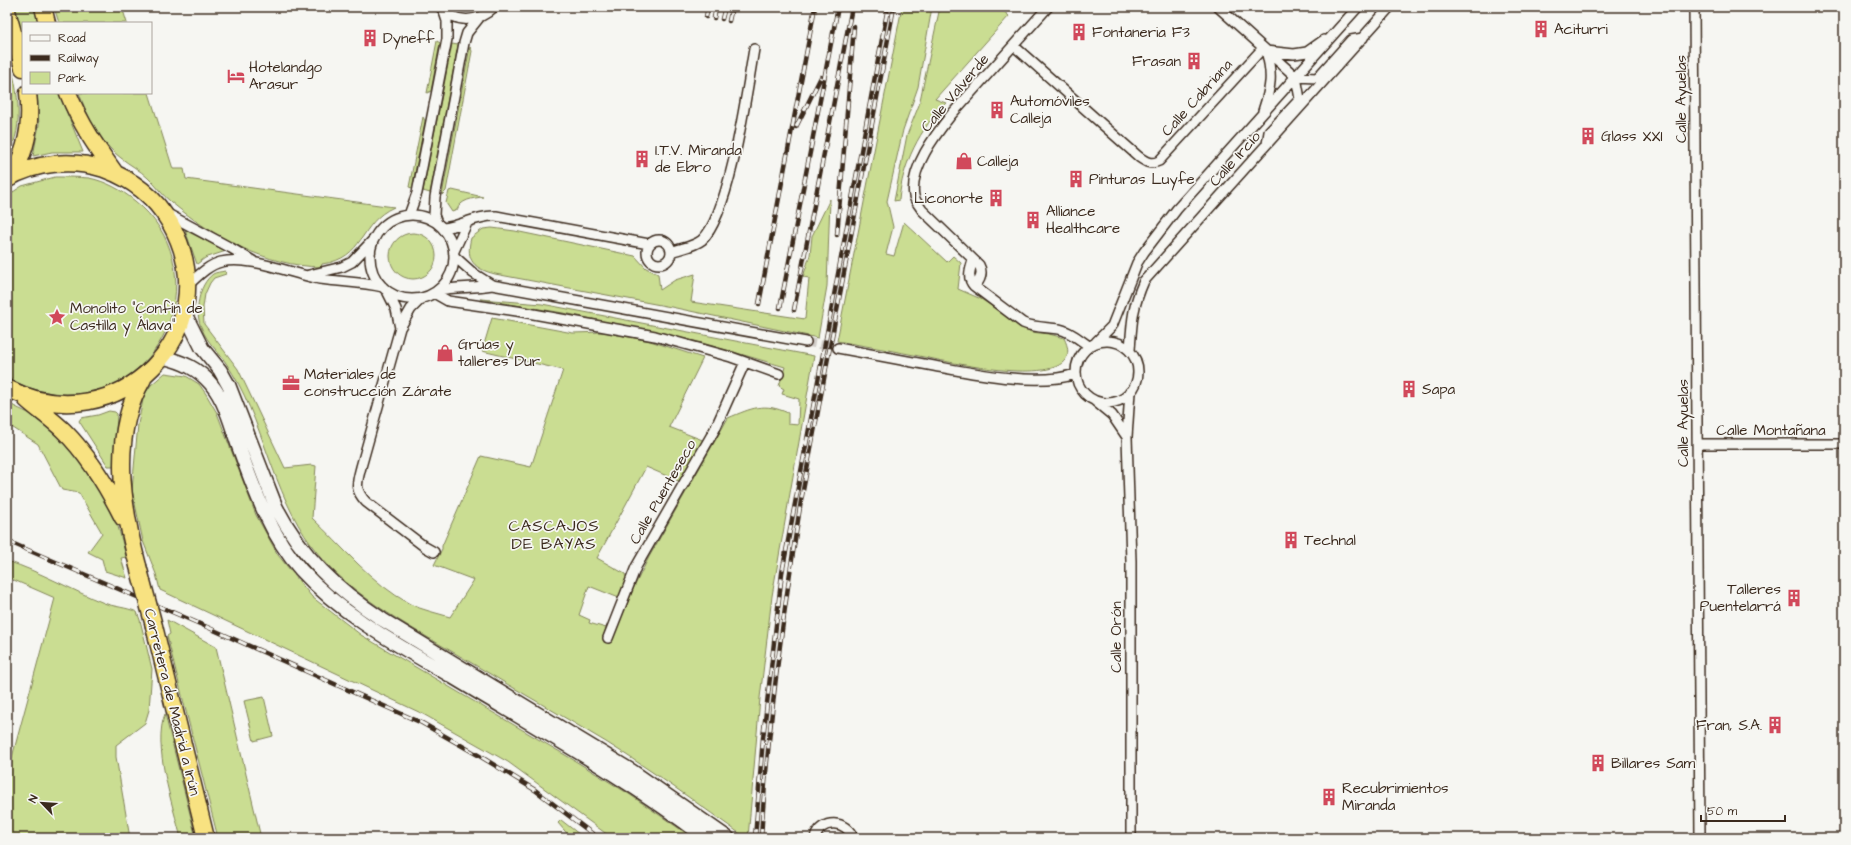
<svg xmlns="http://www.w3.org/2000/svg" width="1851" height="845" font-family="'Architects Daughter',sans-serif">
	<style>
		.green { fill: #cadd92; stroke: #828458 }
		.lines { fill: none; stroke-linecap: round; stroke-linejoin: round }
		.street-tunnel { stroke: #d1cdc8; stroke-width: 9; stroke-dasharray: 9 4.5; stroke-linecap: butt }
		.street-casing { stroke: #3b2a1e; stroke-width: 12 }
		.secondary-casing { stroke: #3b2a1e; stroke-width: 16 }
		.highway-casing { stroke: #3b2a1e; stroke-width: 19 }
		.street { stroke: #f6f6f2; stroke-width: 9 }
		.secondary { stroke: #f6f6f2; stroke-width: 13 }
		.highway { stroke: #f8e281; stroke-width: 16 }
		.rail-casing { stroke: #3b2a1e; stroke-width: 4.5 }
		.rail { stroke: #f6f6f2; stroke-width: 3; stroke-dasharray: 9; stroke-linecap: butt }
		.highway-bridge-casing { stroke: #3b2a1e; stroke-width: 19; stroke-linecap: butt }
		.highway-bridge { stroke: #f8e281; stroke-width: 16 }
		.labels { text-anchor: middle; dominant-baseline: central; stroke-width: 3.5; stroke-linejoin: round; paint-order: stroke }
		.poi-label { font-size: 15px; fill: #3b2a1e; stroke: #f6f6f2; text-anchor: start }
		.street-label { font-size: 15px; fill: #3b2a1e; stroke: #f6f6f2 }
		.neighbourhood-label { font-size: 16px; letter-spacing: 1px; fill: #3b2a1e; stroke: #f6f6f2 }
	</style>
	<rect width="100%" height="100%" fill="#f6f6f2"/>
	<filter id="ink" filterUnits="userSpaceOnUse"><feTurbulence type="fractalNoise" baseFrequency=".025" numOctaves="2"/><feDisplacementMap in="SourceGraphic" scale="8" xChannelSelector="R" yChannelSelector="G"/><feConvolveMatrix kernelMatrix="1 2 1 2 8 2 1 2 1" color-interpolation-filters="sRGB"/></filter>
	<g filter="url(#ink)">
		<path class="green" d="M 14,7 L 34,7 L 39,23 L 23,23 L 23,39 Z
			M 54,7 L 122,7 L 127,23 L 59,23 Z
			M 902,7 L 932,7 L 918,87 L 903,130 L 887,201 L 893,227 L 886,254 L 894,256 L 904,222 L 947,262 L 953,256 L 961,263 L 958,289 L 981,299 L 1031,332 L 1049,334 L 1064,338 C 1093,396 945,361 924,357 C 895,351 866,346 837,341 Z
			M 940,7 L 999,7 L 1009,16 L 935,99 L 946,103 C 920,128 902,165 899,200 L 894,201 L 907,135 L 919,105 Z
			M 437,41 L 440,43 L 431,91 L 427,93 Z
			M 452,44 L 458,45 L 430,193 L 423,191 Z
			M 470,47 L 472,51 L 446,191 L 442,195 Z
			M 7,52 C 16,82 27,127 7,155 Z
			M 37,93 L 59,93 L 83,152 L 52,152 L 33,156 L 39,125 Z
			M 79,93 L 149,93 L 173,169 L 184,169 L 186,179 L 394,207 C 358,223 366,258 322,264 L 321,267 C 266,266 213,237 171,202 C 162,195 156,185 148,178 C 140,170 130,165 121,158 C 99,141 88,118 79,93 Z
			M 423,117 L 425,121 L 412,188 L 409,187 Z
			M 55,177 C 66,177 78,177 89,178 C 105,181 122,190 135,201 C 216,265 168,398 64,394 C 44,393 23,388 7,376 L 7,196 L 22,186 Z
			M 452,190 L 483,197 C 473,198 460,200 457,210 L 452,212 L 446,203 L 449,191 Z
			M 830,199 L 827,286 L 818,338 L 671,307 L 495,274 C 475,269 465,261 471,238 L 483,229 L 492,228 L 515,231 L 635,256 L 646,268 L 658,274 L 660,290 L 675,280 L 695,274 L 691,302 L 805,319 L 809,278 L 803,277 L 810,255 L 812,236 Z
			M 185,230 L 226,251 L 205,258 L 197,264 Z
			M390 256a23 23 0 1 1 46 0a23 23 0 1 1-46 0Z
			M 225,271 L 226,274 L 214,278 L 210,283 L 205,294 L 203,307 L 204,324 L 238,369 L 285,468 L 312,465 L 316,466 L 312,518 C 343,547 371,583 410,604 C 422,610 437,613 450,617 L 474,580 L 434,565 L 442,549 L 442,546 L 481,456 L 531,467 L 563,370 L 482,351 L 492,318 L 573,333 L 604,332 L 650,341 L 703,358 L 669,427 L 705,441 L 681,482 L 646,467 L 597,558 L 625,574 L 626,579 L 619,598 L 589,586 L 579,615 L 590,620 L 589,623 L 606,628 L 603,637 L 613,638 L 634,587 L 649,557 L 728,418 C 752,408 764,402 788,413 L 788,424 L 798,425 L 799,399 L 782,394 L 784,389 L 779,386 L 785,367 L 699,342 L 569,314 L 480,299 L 542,304 L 814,356 L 772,596 L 760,698 L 748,838 L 746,838 C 700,805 654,772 606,742 C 563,716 518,691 475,665 C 420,632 350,598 312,546 C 271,491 264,419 226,363 C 218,351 207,342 202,329 C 194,313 198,285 213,274 C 216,272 221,272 225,271 Z
			M 165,373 L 186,376 L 199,384 L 206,394 L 217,413 L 256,515 L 278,555 L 312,597 L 361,635 L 572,759 L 629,794 L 693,838 L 612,838 L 508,762 L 423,714 L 160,590 L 156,574 L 143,541 L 132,490 L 138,424 L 144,395 L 151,385 Z
			M 7,402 C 17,409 30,412 39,420 C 65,439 87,465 104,493 C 115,512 121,536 126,557 L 121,558 L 127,578 L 105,571 L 102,559 L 88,552 L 102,533 L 79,493 L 62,490 L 38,444 L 7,424 Z
			M 109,411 L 115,412 L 117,414 L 114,466 L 108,466 L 79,421 L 81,418 L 98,415 Z
			M 7,561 C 41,572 71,590 104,603 C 114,607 126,607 137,612 L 140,620 L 152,669 L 149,710 L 145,723 L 116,745 L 116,757 L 130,838 L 7,838 L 7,776 L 55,598 L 7,577 Z
			M 167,620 L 216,647 L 261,838 L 218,838 L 167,636 L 170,634 Z
			M 264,697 L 273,736 L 254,741 L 244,701 Z
			M 165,714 L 196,838 L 181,838 C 173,806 152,745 165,714 Z
			M 561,820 L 584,838 L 571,838 L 558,823 Z"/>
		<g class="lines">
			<path class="street-tunnel" d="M 806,342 L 838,348"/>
			<g class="street-casing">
				<path id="street" d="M 440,7 C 456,24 478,23 494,7
					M 1218,7 L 1296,77
					M 1694,7 L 1700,838
					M 1014,46 L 1139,157 C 1146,162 1151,165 1159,161 L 1263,48
					M 1296,77 L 1317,78 L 1351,40 L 1363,38
					M 1263,111 C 1271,87 1273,75 1266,51 L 1294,54 L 1307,52 L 1324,40
					M 1267,144 L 1269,132 L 1300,99 L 1296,77
					M 166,213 L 231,248 L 253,261
					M 409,215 L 417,193 L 447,39 L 447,21 L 444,12
					M370 257a42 42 0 1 1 84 0a42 42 0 1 1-84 0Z
					M 437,223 L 434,215 L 435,197 L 464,43 L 467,33 L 479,18
					M 443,228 C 462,226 477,215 496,216 L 649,244
					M647 252a12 12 0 1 1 24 0a12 12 0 1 1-24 0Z
					M 454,251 L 467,223
					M 671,252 C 681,248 693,247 702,240 C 730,214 747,90 754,49
					M 454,256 L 473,273 L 492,285
					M 973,260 C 971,268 966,278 974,286 C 981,281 983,272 979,265 L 922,210 C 919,205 915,201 914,196 C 909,169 936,134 951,115 L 1048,7
					M 309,275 L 342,267 L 352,262 L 373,240
					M 187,286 C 197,277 208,265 221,262 C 249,255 292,274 320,279 C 341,282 362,282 383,287
					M 974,286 L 1023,323 C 1035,328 1046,327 1059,329 C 1070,331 1080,340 1089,346
					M 439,290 C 457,287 474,288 492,285 L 806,342
					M 387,291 L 396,309 L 400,328
					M 434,293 L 448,301 L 517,311 L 655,336 L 731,357 L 779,374
					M 422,298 L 411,309 L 400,328 L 361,467 C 357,483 354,489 366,502 L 425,547 L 434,552
					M1076 372a31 31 0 1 1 62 0a31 31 0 1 1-62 0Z
					M 1096,342 L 1112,326 L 1137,263 L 1144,252 L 1177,209 L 1358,7
					M 838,348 C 870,354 902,360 934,366 C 972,373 1039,387 1075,374
					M 1130,350 C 1132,322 1132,308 1144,281 L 1390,7
					M 1130,392 L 1127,437 L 1131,561 L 1131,838
					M 1095,401 L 1112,415 L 1127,437
					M 1697,444 L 1844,444
					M 608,638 L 636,567 L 715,429 L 745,362
					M 815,838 C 821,818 847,820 853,838"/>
			</g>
			<g class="secondary-casing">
				<path id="secondary" d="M 184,312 L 202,348 L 220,370 L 229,386 L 276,507 C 302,557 336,589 383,620 L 632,771 L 728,838
					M 163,357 C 182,362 198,368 211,384 C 224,399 231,423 237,442 C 253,486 269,534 301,570 C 343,616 398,645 451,676 C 537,728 626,777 706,838"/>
			</g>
			<g class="highway-casing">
				<path id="highway" d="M 43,7 L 47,23
					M 7,11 L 23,68
					M 68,93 C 81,125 95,145 115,173
					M 10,178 C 27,152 32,124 28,93
					M 7,179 C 35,162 73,159 104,169 C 132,179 155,197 170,223 C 231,330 118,445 7,388
					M 26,399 C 38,410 52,419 64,431 C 89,456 107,486 123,518
					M 138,566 C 122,506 110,435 143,379
					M 154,626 L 206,838"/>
			</g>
			<use href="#street" class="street"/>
			<use href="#secondary" class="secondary"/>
			<use href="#highway" class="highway"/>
			<g class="rail-casing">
				<path id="rail" d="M 706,17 L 708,7
					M 714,18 L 716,7
					M 722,19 L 725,7
					M 729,21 L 732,7
					M 796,127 L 821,77
					M 837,235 L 854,26
					M 759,304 L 815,7
					M 780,308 L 838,7
					M 794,310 L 852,7
					M 7,541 L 207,627 L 422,723 L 478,755 L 535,790 L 598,838
					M 755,838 L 763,738 L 782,573 L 888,7
					M 761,838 C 768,725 783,613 801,501 L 894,7"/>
			</g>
			<use href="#rail" class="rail"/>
			<g class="highway-bridge-casing">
				<path id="highway-bridge" d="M 138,566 L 154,626"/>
			</g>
			<use href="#highway-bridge" class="highway-bridge"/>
		</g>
	</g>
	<defs>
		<g id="building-bare" transform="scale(1.38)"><path d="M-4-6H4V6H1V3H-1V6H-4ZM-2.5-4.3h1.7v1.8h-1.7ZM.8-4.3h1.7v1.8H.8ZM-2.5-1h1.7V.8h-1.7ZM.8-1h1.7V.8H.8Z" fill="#d1495b" stroke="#f6f6f2" stroke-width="2.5" paint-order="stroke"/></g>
		<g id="hotel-bare" transform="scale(1.38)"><path d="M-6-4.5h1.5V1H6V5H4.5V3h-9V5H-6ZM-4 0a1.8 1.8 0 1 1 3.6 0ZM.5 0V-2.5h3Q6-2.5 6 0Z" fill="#d1495b" stroke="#f6f6f2" stroke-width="2.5" paint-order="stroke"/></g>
		<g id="shop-bare" transform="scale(1.38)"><path d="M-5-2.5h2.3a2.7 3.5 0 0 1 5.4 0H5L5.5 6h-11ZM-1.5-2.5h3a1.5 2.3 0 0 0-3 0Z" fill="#d1495b" stroke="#f6f6f2" stroke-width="2.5" paint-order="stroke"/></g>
		<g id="sight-bare" transform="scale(1.38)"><path d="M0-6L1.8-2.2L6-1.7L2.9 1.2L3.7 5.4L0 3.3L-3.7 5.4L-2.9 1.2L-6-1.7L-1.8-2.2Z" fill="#d1495b" stroke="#f6f6f2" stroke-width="2.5" paint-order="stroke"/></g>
		<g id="office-bare" transform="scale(1.38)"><path d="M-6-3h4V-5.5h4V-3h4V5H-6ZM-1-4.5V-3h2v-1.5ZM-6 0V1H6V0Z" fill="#d1495b" stroke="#f6f6f2" stroke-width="2.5" paint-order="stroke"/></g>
	</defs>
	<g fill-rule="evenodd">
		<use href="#building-bare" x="1541" y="29"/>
		<use href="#building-bare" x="1079" y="32"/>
		<use href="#building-bare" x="370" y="38"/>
		<use href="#building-bare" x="1194" y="61"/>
		<use href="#hotel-bare" x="236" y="76"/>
		<use href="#building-bare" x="997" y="110"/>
		<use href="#building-bare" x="1588" y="136"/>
		<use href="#building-bare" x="642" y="159"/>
		<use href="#shop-bare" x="964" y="161"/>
		<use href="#building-bare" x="1076" y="179"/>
		<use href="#building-bare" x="996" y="198"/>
		<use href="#building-bare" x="1033" y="220"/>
		<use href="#sight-bare" x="57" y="317"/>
		<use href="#shop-bare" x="445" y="353"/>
		<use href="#office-bare" x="291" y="383"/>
		<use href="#building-bare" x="1409" y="389"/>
		<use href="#building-bare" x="1291" y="540"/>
		<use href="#building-bare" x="1794" y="598"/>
		<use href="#building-bare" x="1775" y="725"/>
		<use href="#building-bare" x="1598" y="763"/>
		<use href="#building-bare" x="1329" y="797"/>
	</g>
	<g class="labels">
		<g class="poi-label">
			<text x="1554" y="29">Aciturri</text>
			<text x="1092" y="32">Fontaneria F3</text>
			<text x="383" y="38">Dyneff</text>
			<text x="1181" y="61" text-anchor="end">Frasan</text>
			<text x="249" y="67">Hotelandgo<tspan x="249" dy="17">Arasur</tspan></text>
			<text x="1010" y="101">Automóviles<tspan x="1010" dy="17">Calleja</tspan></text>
			<text x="1601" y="136">Glass XXI</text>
			<text x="655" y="150">I.T.V. Miranda<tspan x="655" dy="17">de Ebro</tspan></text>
			<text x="977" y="161">Calleja</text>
			<text x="1089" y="179">Pinturas Luyfe</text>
			<text x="983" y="198" text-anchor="end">Liconorte</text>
			<text x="1046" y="211">Alliance<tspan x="1046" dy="17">Healthcare</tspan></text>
			<text x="70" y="308">Monolito "Confín de<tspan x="70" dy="17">Castilla y Álava"</tspan></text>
			<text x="458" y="344">Grúas y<tspan x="458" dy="17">talleres Dur</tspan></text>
			<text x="304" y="374">Materiales de<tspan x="304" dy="17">construcción Zárate</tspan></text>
			<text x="1422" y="389">Sapa</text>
			<text x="1304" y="540">Technal</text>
			<text x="1781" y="589" text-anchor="end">Talleres<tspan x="1781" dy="17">Puentelarrá</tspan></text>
			<text x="1762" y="725" text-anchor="end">Fran, S.A.</text>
			<text x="1611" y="763">Billares Sam</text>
			<text x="1342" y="788">Recubrimientos<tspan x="1342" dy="17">Miranda</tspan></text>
		</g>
		<g class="street-label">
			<text transform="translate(955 93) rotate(-50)">Calle Valverde</text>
			<text transform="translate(1197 98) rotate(-48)">Calle Cabriana</text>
			<text transform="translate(1681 99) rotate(-90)">Calle Ayuelas</text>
			<text transform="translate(1235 159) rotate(-48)">Calle Ircio</text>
			<text transform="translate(1683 423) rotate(-90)">Calle Ayuelas</text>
			<text x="1771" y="430">Calle Montañana</text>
			<text transform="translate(663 492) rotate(-60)">Calle Puenteseco</text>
			<text transform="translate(1116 637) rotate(-90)">Calle Orón</text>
			<text transform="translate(172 702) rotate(76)">Carretera de Madrid a Irún</text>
		</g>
		<g class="neighbourhood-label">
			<text x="554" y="526">CASCAJOS<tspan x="554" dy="18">DE BAYAS</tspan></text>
		</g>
	</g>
	<rect width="1851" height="845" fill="none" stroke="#f6f6f2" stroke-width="24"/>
	<rect x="12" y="12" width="1827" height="821" fill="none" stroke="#3b2a1e" stroke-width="1.5" filter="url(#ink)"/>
	<rect x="22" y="22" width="130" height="72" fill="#f6f6f2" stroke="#aba49d"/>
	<rect x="30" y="35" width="20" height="6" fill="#f6f6f2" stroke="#aba49d"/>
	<text x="58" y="42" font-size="12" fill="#3b2a1e">Road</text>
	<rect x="30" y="55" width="20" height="6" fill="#3b2a1e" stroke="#aba49d"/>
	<text x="58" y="62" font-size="12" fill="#3b2a1e">Railway</text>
	<rect x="30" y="72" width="20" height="12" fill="#cadd92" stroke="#aba49d"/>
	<text x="58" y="82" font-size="12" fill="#3b2a1e">Park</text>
	<g transform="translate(42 803) rotate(295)" stroke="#f6f6f2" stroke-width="3" paint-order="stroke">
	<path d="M0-3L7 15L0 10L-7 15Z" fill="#3b2a1e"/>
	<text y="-6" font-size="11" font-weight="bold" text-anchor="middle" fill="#3b2a1e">N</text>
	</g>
	<path d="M1701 815v6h84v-6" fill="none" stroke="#3b2a1e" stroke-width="2"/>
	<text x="1707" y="815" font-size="12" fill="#3b2a1e" stroke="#f6f6f2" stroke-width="3" paint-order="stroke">50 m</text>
</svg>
